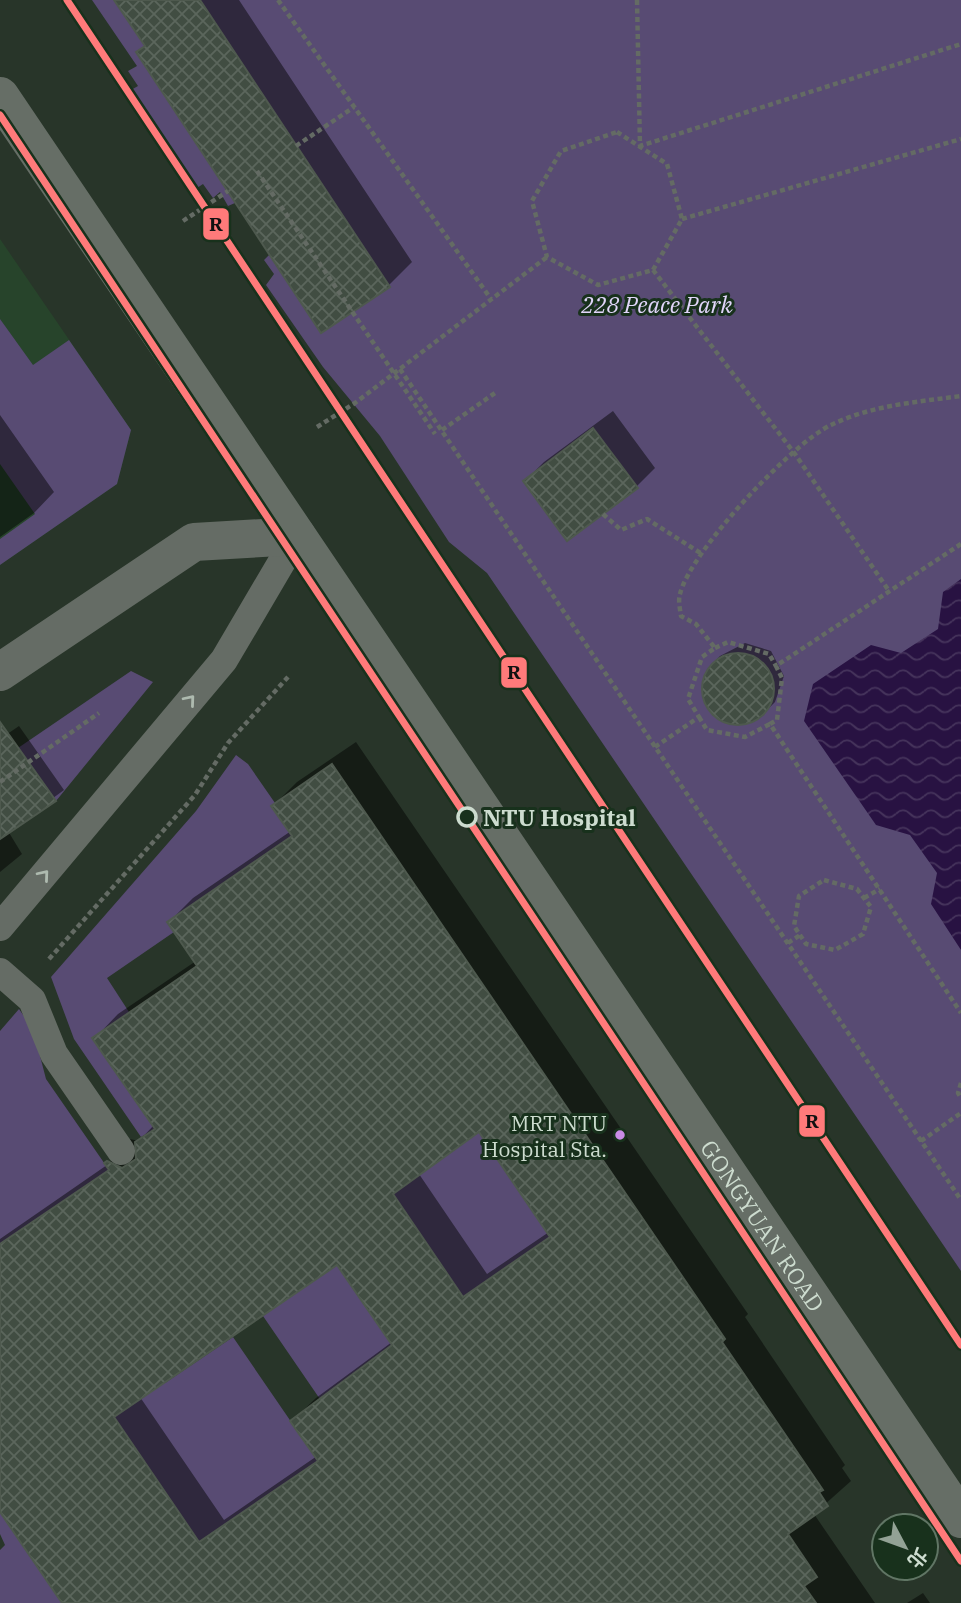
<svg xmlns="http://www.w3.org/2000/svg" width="961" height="1603" font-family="'IBM Plex Serif','Noto Sans TC',serif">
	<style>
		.built { fill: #27442b }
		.green { fill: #584b73 }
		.water { fill: url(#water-waves) }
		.shadow { fill: #0007; fill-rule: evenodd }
		.building { fill: url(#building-cross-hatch); stroke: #4e594e; stroke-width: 2; fill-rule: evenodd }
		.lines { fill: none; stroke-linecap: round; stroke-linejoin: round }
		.path { stroke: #646b64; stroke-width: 4.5; stroke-dasharray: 5 3.5; stroke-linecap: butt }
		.lane { stroke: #656c65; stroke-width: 28 }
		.street { stroke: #656c65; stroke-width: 38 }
		.secondary { stroke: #666e66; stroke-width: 38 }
		.metro-1-casing { stroke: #18311c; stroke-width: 12 }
		.metro-1 { stroke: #ff7a7a; stroke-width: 7 }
		.oneway { stroke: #aebaaf }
		.stop-dot { fill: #18311c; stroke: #cddccf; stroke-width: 3.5 }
		.bus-dot { fill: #ca8be6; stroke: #18311c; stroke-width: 2.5 }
		.labels { text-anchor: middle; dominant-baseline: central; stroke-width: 6; stroke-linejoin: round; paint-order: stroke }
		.bus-label { font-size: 21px; fill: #cddccf; stroke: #18311c; text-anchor: end }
		.park-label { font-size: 23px; font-style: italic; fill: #e2d6fb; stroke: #18311c }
		.stop-label { font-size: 23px; font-weight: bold; fill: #cddccf; stroke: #18311c; text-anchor: start }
		.street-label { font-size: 23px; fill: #cddccf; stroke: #18311c }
		.line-badge { stroke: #18311c; stroke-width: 2.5 }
		.pale-badge-label { font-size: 19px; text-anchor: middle; font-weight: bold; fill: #111 }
	</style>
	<defs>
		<pattern id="water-waves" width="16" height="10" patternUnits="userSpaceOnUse" patternTransform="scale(1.75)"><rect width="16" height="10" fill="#281242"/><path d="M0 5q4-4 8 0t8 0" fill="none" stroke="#46345c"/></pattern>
		<pattern id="building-cross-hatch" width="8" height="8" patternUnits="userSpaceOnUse" patternTransform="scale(1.75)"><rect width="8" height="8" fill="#414d42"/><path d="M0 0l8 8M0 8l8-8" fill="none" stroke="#5b665c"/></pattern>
	</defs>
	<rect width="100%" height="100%" fill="#283529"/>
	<path class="built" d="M 0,239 L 131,430 L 117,484 L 0,565 Z"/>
	<path class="green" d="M 92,0 L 961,0 L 961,1271 L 487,573 L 449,542 L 380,436 L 323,367 L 266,285 L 274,274 L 264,260 L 270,254 L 235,203 L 228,206 L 220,192 L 213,198 L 203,184 L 197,188 L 131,90 L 138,86 L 128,71 L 137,66 Z
		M 0,319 L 33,365 L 69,340 L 131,430 L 117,484 L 0,565 L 0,539 L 35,514 L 0,464 Z
		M 131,671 L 153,682 L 56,801 L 18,748 Z
		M 236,755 L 248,764 L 275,803 L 272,806 L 336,900 L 264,855 L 167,922 L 174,932 L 107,978 L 129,1012 L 93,1038 L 323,1245 L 392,1345 L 348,1440 L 263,1316 L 286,1299 L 177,1176 L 148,1133 L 141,1137 L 74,1039 L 51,977 L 196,811 Z
		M 19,1009 L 33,1029 L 46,1079 L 109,1170 L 0,1244 L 0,1031 Z
		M 436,1128 L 453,1151 L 479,1132 L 550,1237 L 524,1255 L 540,1279 L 479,1320 L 376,1169 Z
		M 131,1333 L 165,1383 L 233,1337 L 318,1461 L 199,1542 L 80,1367 Z
		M 0,1512 L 62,1603 L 0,1603 L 0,1550 L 5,1545 L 0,1534 Z"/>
	<path class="water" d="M 961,579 L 961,950 L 931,904 L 937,873 L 910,835 L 876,825 L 804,721 L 813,684 L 871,645 L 901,653 L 938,629 L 943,592 Z"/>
	<path class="shadow" d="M 116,0 L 239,0 L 412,262 L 388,286 L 139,52 L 146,45 Z
		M 613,411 L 655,468 L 637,486 L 525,481 L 544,462 Z
		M 0,415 L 54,492 L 34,513 L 0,537 Z
		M 745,643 L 771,651 L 784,676 L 775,702 L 765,712 L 741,725 L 715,717 L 702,693 L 710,666 L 720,656 Z
		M 19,726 L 64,790 L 8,831 L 22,854 L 0,872 L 0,739 Z
		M 356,742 L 748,1314 L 745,1317 L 845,1465 L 842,1468 L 851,1481 L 814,1514 L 875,1603 L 64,1603 L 0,1509 L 0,1239 L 107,1165 L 130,1139 L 139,1141 L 154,1125 L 95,1038 L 118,1014 L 196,961 L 169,922 L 193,898 L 291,831 L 273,806 L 297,782 ZM 479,1130 L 549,1232 L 487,1274 L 419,1174 ZM 337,1263 L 392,1342 L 316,1398 L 292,1421 L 317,1456 L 224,1520 L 140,1397 Z
		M 923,1593 L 930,1603 L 907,1603 Z"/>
	<path class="building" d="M 114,0 L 200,0 L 390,287 L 321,333 L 136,52 L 145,46 Z
		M 593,428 L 638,488 L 567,541 L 523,481 Z
		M702 689a36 36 0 1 1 72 0a36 36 0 1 1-72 0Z
		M 0,722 L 56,801 L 0,839 Z
		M 332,764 L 725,1339 L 722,1342 L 823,1490 L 819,1492 L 828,1506 L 788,1534 L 817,1577 L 804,1586 L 816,1603 L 62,1603 L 0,1512 L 0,1244 L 109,1170 L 104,1163 L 107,1161 L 122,1168 L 136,1159 L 135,1142 L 155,1129 L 92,1038 L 197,966 L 167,922 L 292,836 L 271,806 ZM 479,1132 L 550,1237 L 463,1297 L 393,1194 ZM 337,1265 L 392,1345 L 290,1421 L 318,1461 L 199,1542 L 114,1417 Z"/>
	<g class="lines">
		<path class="path" d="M 278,0 L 491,299
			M 637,0 L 640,146 L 961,44
			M 617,132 L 667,164 L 682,219 L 653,270 L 598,285 L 547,257 L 532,201 L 561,151 Z
			M 296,146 L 354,107
			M 257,171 L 435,434
			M 682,219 L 961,139
			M 183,221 L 228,191
			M 653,270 L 795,454 L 889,591
			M 400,369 L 961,1200
			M 317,427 L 355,403 L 547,257
			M 442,430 L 495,393
			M 603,514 L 621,530 L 647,519 L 702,554
			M 961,544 L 776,666 L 782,678 L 777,720 L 770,724 L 961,1013
			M 715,648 L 728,642 L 769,654 L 776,666
			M 699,717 L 707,730 L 745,737 L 770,724
			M 655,747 L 699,717 L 688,699 L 702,657 L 715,648 L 696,624 L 681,616 C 680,609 678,600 680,594 C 690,552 792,443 831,425 C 872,405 917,402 961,396
			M 0,782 L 99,713
			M 824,880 L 857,889 L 871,907 L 863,934 L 835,950 L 806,944 L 794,926 L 799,896 Z
			M 864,898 L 880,889
			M 788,943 L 800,935
			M 49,959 L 195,795 L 228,743 L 288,677
			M 961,1083 L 958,1093 L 961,1098
			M 921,1141 L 961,1113"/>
		<path class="lane" d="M 0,927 L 224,660 L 297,536
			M 0,972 L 32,1000 L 54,1054 L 121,1151"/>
		<path class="street" d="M 0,672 L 194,542 L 297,536"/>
		<path class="secondary" id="s1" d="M 0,96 L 961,1519"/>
		<g class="metro-1-casing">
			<path id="metro-1" d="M 67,0 L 961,1345
				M 0,115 L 961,1561"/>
		</g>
		<use href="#metro-1" class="metro-1"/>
	</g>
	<defs><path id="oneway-chevron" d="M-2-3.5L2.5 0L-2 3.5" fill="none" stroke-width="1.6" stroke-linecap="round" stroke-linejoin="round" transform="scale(1.75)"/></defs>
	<g class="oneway">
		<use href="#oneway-chevron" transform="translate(190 700) rotate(-50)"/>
		<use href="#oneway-chevron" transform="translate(44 875) rotate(-50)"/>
	</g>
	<circle class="stop-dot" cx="467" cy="817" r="9"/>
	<circle class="bus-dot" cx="620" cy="1135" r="6"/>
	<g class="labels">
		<g class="bus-label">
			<text x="607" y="1123">MRT NTU<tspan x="607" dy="26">Hospital Sta.</tspan></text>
		</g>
		<g class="park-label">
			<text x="657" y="304">228 Peace Park</text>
		</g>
		<g class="stop-label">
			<text x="483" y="817">NTU Hospital</text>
		</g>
		<g class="street-label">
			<text stroke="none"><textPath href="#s1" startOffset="1363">GONGYUAN ROAD</textPath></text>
		</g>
	</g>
	<g class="line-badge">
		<rect x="202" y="207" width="28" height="34" rx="7" fill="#ff7a7a"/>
		<rect x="500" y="656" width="28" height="33" rx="7" fill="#ff7a7a"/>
		<rect x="798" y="1104" width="28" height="34" rx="7" fill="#ff7a7a"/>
	</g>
	<g class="pale-badge-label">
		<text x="216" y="231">R</text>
		<text x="514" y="679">R</text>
		<text x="812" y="1128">R</text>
	</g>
	<g transform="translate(905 1547) rotate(131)"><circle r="33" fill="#18311c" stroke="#607564" stroke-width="2"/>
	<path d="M0-5L12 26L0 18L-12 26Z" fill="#93a295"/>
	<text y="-10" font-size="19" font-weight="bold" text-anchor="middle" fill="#cddccf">北</text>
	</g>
</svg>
